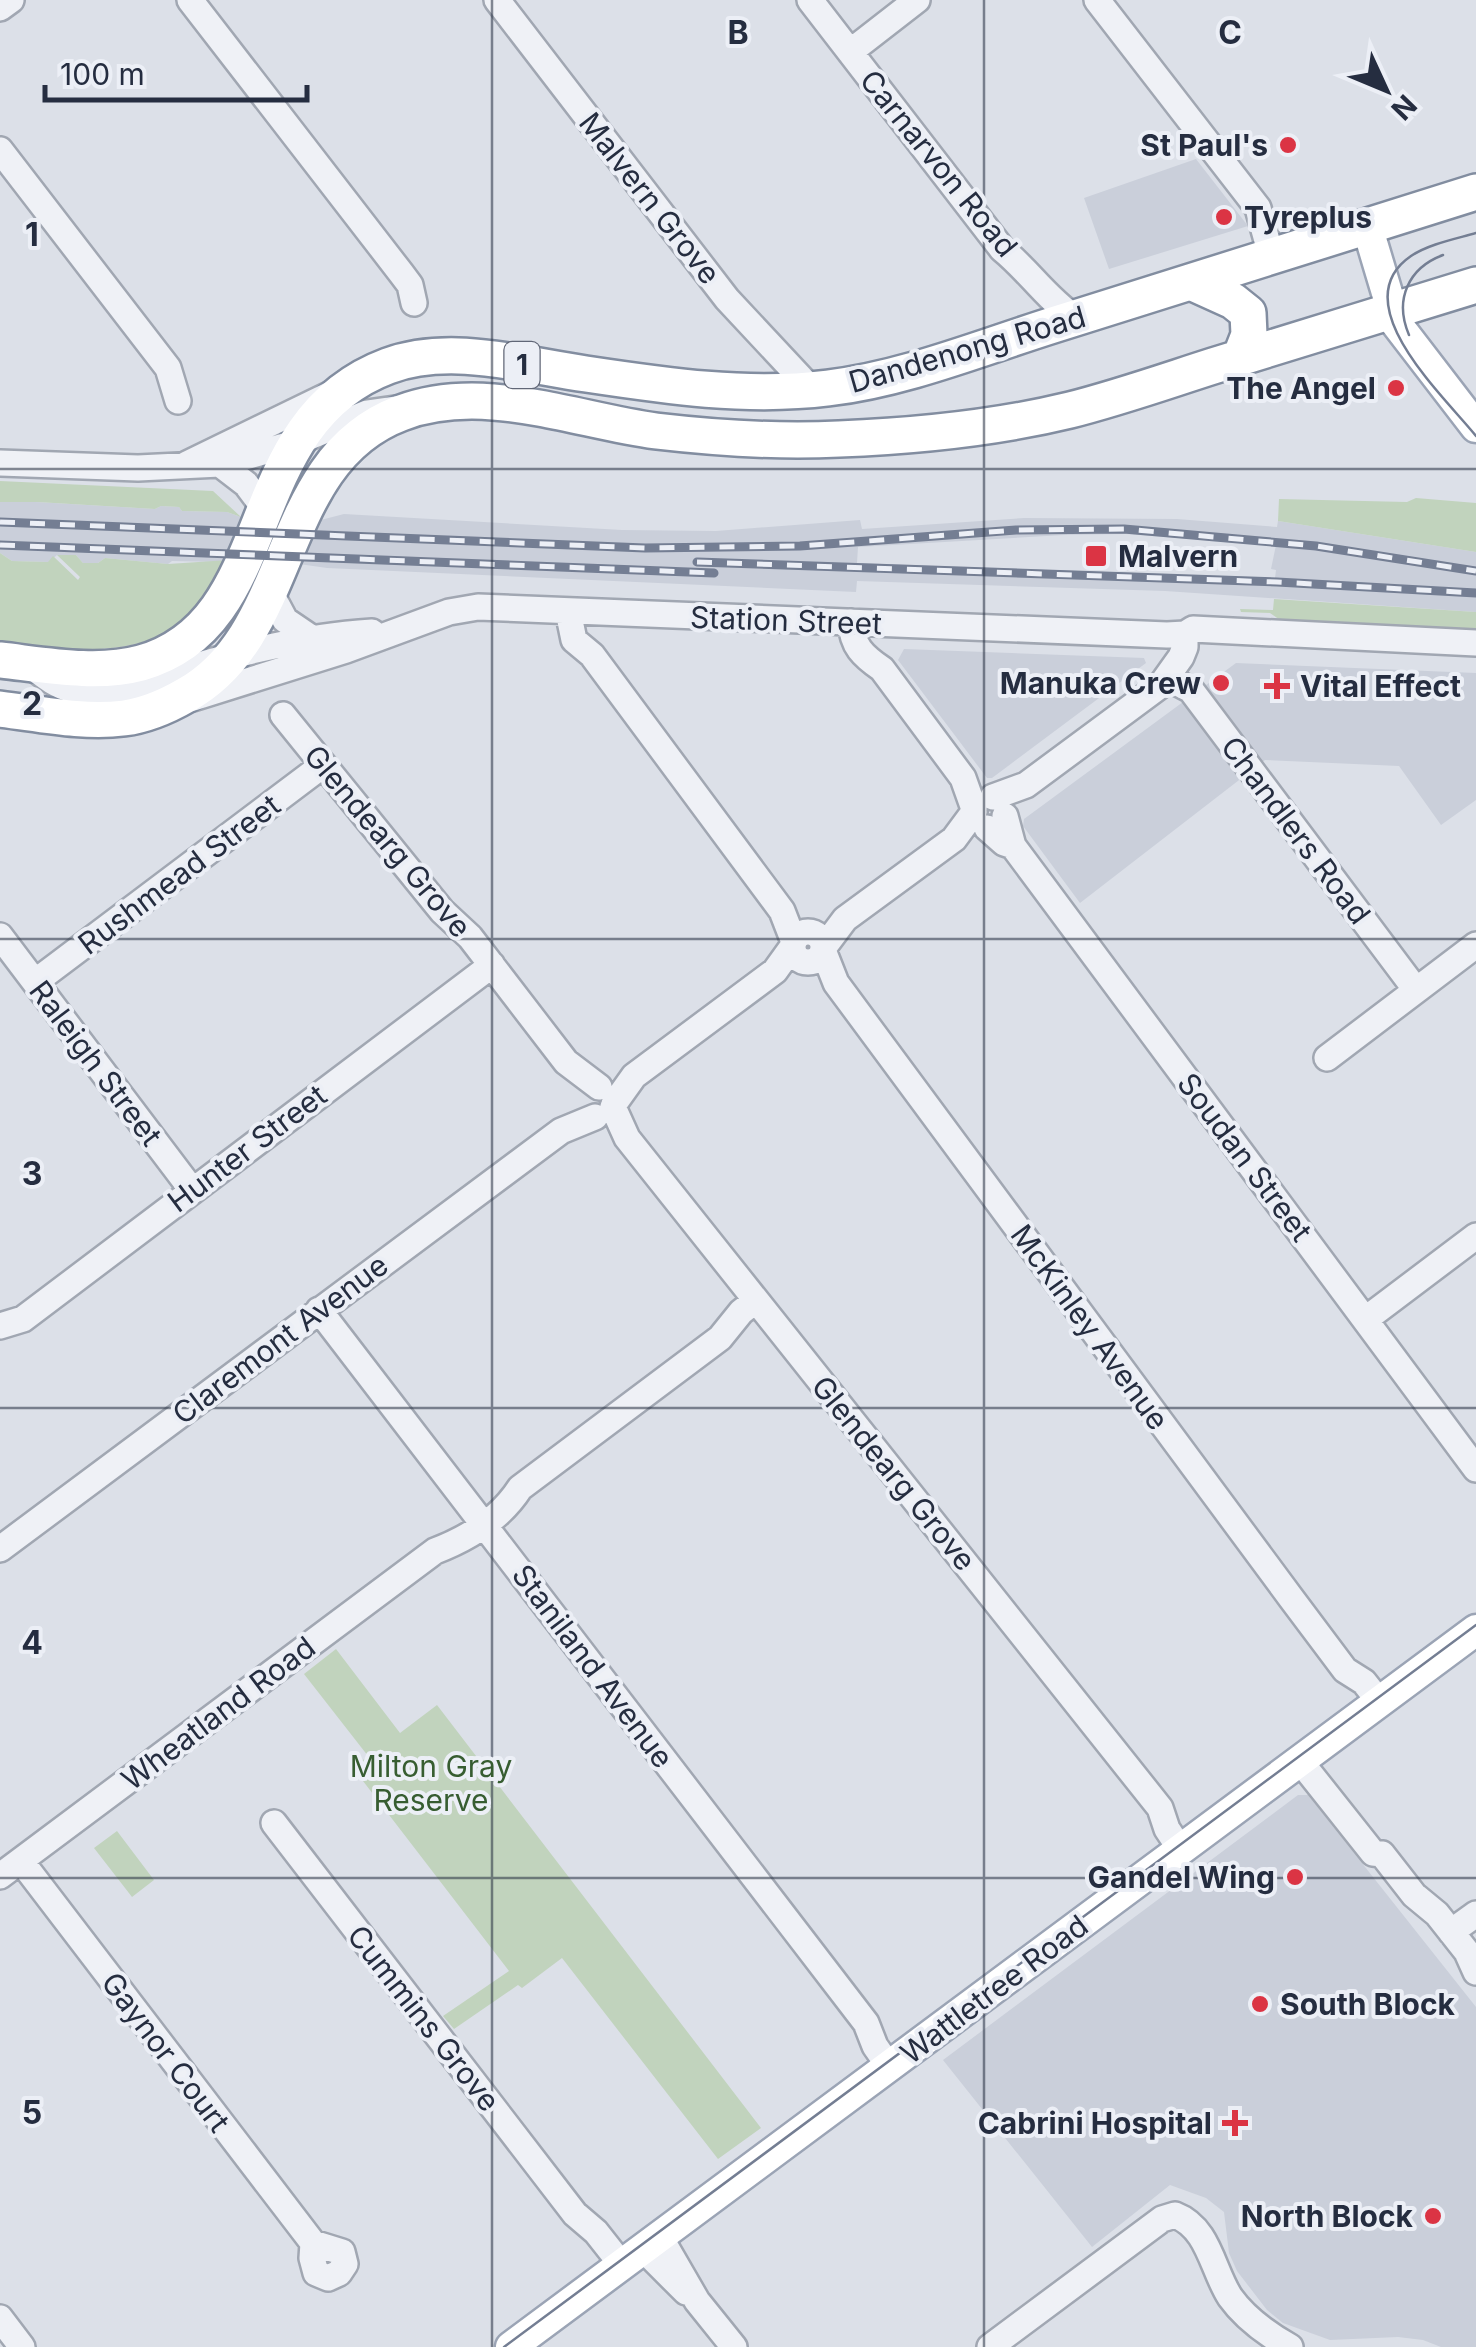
<svg xmlns="http://www.w3.org/2000/svg" width="1476" height="2347" font-family="Inter,sans-serif">
	<style>
		.built { fill: #cacfda; fill-rule: evenodd }
		.green { fill: #c1d3bd }
		.lines { fill: none; stroke-linecap: round; stroke-linejoin: round }
		.minor-casing { stroke: #a1a7b2; stroke-width: 30 }
		.major-casing { stroke: #9ba4b5; stroke-width: 35 }
		.highway-casing { stroke: #828da0; stroke-width: 40 }
		.minor { stroke: #eff1f6; stroke-width: 25 }
		.major { stroke: #fff; stroke-width: 30 }
		.highway { stroke: #fff; stroke-width: 35 }
		.tram { stroke: #747e93; stroke-width: 2.5 }
		.rail-casing { stroke: #747e93; stroke-width: 9 }
		.rail { stroke: #eceff6; stroke-width: 5; stroke-dasharray: 15; stroke-linecap: butt }
		.grid { fill: none; stroke: #252d40; stroke-width: 2.5; stroke-opacity: 0.55 }
		.poi-dot { fill: #db3444; stroke: #eceff6; stroke-width: 4 }
		.labels { text-anchor: middle; dominant-baseline: central; stroke-width: 8; stroke-linejoin: round; paint-order: stroke }
		.shield { fill: #eceff6; stroke: #616777; stroke-width: 2.5 }
		.shield-label { font-size: 28px; font-weight: bold; fill: #252d40 }
		.poi-label { font-size: 30px; font-weight: bold; fill: #252d40; stroke: #eceff6; text-anchor: end }
		.street-label { font-size: 30px; fill: #252d40; stroke: #eceff6 }
		.park-label { font-size: 30px; fill: #375d31; stroke: #eceff6 }
		.grid-label { font-size: 32px; text-anchor: middle; font-weight: bold; fill: #252d40; stroke: #eceff6; stroke-width: 8; stroke-linejoin: round; paint-order: stroke }
	</style>
	<rect width="100%" height="100%" fill="#dce0e8"/>
	<path class="built" d="M 1196,159 L 1248,226 L 1109,269 L 1084,198 Z
		M 0,502 L 36,502 L 155,509 L 161,506 L 179,507 L 182,511 L 227,512 L 241,517 L 224,560 L 217,562 L 172,561 L 168,564 L 105,558 L 98,563 L 83,563 L 76,555 L 57,555 L 49,562 L 12,561 L 0,553 Z
		M 344,514 L 622,530 L 716,531 L 860,520 L 862,529 L 1024,518 L 1177,519 L 1277,527 L 1278,521 L 1476,552 L 1476,612 L 1165,591 L 857,581 L 856,592 L 327,568 L 299,564 L 317,521 ZM 1125,534 L 1276,545 L 1271,569 L 1276,570 L 1275,578 L 857,563 L 858,547 L 1064,535 Z
		M 904,649 L 1144,658 L 1146,663 L 992,778 L 987,778 L 898,660 Z
		M 1236,663 L 1476,673 L 1476,800 L 1441,825 L 1399,766 L 1265,760 L 1080,903 L 1023,826 L 1024,819 Z
		M 1298,1795 L 1308,1795 L 1476,2007 L 1476,2347 L 1441,2347 L 1423,2340 L 1398,2337 L 1330,2340 L 1283,2323 L 1267,2310 L 1237,2271 L 1229,2253 L 1224,2212 L 1206,2198 L 1170,2185 L 1092,2247 L 943,2060 Z"/>
	<path class="green" d="M 0,481 L 213,491 L 241,517 L 227,512 L 182,511 L 179,507 L 161,506 L 155,509 L 37,502 L 0,502 Z
		M 1416,498 L 1476,503 L 1476,552 L 1278,521 L 1279,499 L 1407,502 Z
		M 0,553 L 12,561 L 48,562 L 53,556 L 78,580 L 80,577 L 57,555 L 76,555 L 83,563 L 98,563 L 105,558 L 168,564 L 229,560 C 180,666 97,652 0,644 Z
		M 1274,599 L 1476,612 L 1476,629 L 1280,620 L 1270,613 L 1241,612 L 1240,609 L 1273,610 Z
		M 336,1649 L 400,1733 L 437,1705 L 761,2128 L 718,2159 L 562,1958 L 522,1988 L 518,1985 L 454,2029 L 443,2016 L 509,1971 L 353,1768 L 368,1756 L 304,1674 Z
		M 117,1831 L 154,1880 L 132,1897 L 94,1848 Z"/>
	<g class="lines">
		<g class="minor-casing">
			<path id="minor" d="M 190,0 L 401,273 L 410,285 L 414,303
				M 497,0 L 727,299 L 812,390
				M 810,0 L 1002,249 C 1029,271 1044,296 1075,318
				M 1097,0 L 1258,208 L 1271,255
				M 0,8 L 11,0
				M 850,52 L 917,0
				M 0,150 L 168,368 L 178,401
				M 0,463 L 138,468 L 220,464 L 295,443 L 367,413 L 395,409
				M 187,464 L 331,394
				M 220,464 L 246,484 L 264,508
				M 269,590 L 285,620 L 313,639
				M 568,611 L 574,640 L 592,655 L 782,911 L 794,942
				M 851,622 C 852,646 863,656 882,669 L 963,778 L 974,809
				M 31,666 C 43,675 56,686 71,689 C 121,700 166,674 213,661 C 264,647 318,635 372,632
				M 1168,678 L 1191,690 L 1416,990
				M 193,698 L 346,650 L 449,612 L 478,607 L 1167,635 L 1185,634 L 1193,629 L 1476,643
				M 283,715 L 442,911 L 470,937 L 566,1062 L 599,1087
				M 993,797 L 1026,785 L 1161,685 L 1181,657 L 1185,647 L 1185,634
				M 1005,816 L 1013,846 L 1476,1469
				M 987,828 L 1004,843 L 1013,846
				M793 947a15 15 0 1 1 30 0a15 15 0 1 1-30 0Z
				M 0,936 L 192,1190
				M 824,947 L 845,919 L 954,839 L 974,812
				M 823,950 L 836,983 L 1291,1598 L 1345,1670 L 1364,1682 L 1379,1701
				M 35,982 L 323,765
				M 1327,1058 L 1476,945
				M 614,1104 L 634,1076 L 775,971 L 793,946
				M 613,1107 L 627,1138 L 1160,1808 L 1167,1829 L 1181,1850
				M 319,1310 L 866,2023 L 875,2046 L 889,2066
				M 1366,1319 L 1476,1236
				M 0,1326 L 23,1319 L 492,965
				M 0,1549 L 561,1131 L 595,1117
				M 1300,1761 L 1373,1853 L 1382,1854 L 1414,1895 L 1437,1914 L 1467,1952 L 1476,1972
				M 274,1823 L 575,2214 L 596,2232 L 622,2265
				M 21,1861 L 313,2243 L 342,2252 L 345,2264 L 339,2273 L 328,2278 L 316,2273 L 312,2258 L 313,2243
				M 0,1876 L 435,1551 C 469,1538 500,1519 520,1488 L 720,1338 L 741,1312 L 756,1300
				M 1451,1932 L 1476,1914
				M 660,2237 L 697,2301 L 734,2347
				M 643,2249 L 686,2292
				M 0,2318 L 22,2347
				M 990,2347 L 1162,2219 L 1175,2215 C 1209,2228 1212,2269 1230,2297 C 1245,2318 1267,2334 1290,2347"/>
		</g>
		<g class="major-casing">
			<path id="major" d="M 1367,226 L 1396,323 L 1476,427
				M 511,2347 L 1476,1630"/>
		</g>
		<g class="highway-casing">
			<path id="highway" d="M 1191,282 L 1233,301 L 1248,313 L 1249,335 L 1240,358
				M 0,660 C 45,665 97,675 141,663 C 283,623 235,423 388,366 C 450,343 523,365 586,374 C 666,386 747,398 828,388 C 904,379 980,348 1053,325 C 1194,281 1335,236 1476,192
				M 0,709 C 41,714 83,723 124,718 C 147,715 167,706 186,695 C 298,633 273,461 401,413 C 483,382 574,420 656,431 C 716,438 778,442 839,439 C 915,436 996,428 1070,410 C 1118,398 1166,381 1213,366 C 1301,339 1388,312 1476,285"/>
		</g>
		<use href="#minor" class="minor"/>
		<use href="#major" class="major"/>
		<use href="#highway" class="highway"/>
		<path class="tram" d="M 1476,233 C 1455,239 1429,244 1411,256 C 1342,303 1444,396 1476,436
			M 1409,335 C 1394,300 1408,268 1443,255
			M 504,2347 L 1476,1625"/>
		<g class="rail-casing">
			<path id="rail" d="M 0,522 L 645,548 L 800,546 L 1016,530 L 1124,529 L 1316,546 L 1476,571
				M 0,545 L 714,573
				M 697,562 L 1277,582 L 1476,593"/>
		</g>
		<use href="#rail" class="rail"/>
	</g>
	<path class="grid" d="M 492,0 L 492,2347M 984,0 L 984,2347M 0,469 L 1476,469M 0,939 L 1476,939M 0,1408 L 1476,1408M 0,1878 L 1476,1878"/>
	<g class="poi-dot">
		<circle cx="1288" cy="145" r="10"/>
		<circle cx="1224" cy="217" r="10"/>
		<circle cx="1396" cy="388" r="10"/>
		<rect x="1084" y="544" width="24" height="24" rx="5"/>
		<circle cx="1221" cy="683" r="10"/>
		<path d="M1272 671h10v10h10v10h-10v10h-10v-10h-10v-10h10z"/>
		<circle cx="1295" cy="1877" r="10"/>
		<circle cx="1260" cy="2004" r="10"/>
		<path d="M1230 2108h10v10h10v10h-10v10h-10v-10h-10v-10h10z"/>
		<circle cx="1433" cy="2216" r="10"/>
	</g>
	<g class="labels">
		<rect class="shield" x="504.5" y="342" width="35" height="46" rx="8"/>
		<g class="shield-label">
			<text x="522" y="365">1</text>
		</g>
		<g class="poi-label">
			<text x="1268" y="145">St Paul's</text>
			<text x="1244" y="217" text-anchor="start">Tyreplus</text>
			<text x="1376" y="388">The Angel</text>
			<text x="1118" y="556" text-anchor="start">Malvern</text>
			<text x="1201" y="683">Manuka Crew</text>
			<text x="1300" y="686" text-anchor="start">Vital Effect</text>
			<text x="1275" y="1877">Gandel Wing</text>
			<text x="1280" y="2004" text-anchor="start">South Block</text>
			<text x="1212" y="2123">Cabrini Hospital</text>
			<text x="1413" y="2216">North Block</text>
		</g>
		<g class="street-label">
			<text transform="translate(939 163) rotate(51)">Carnarvon Road</text>
			<text transform="translate(650 198) rotate(52)">Malvern Grove</text>
			<text transform="translate(967 349) rotate(-16)">Dandenong Road</text>
			<text transform="translate(786 620) rotate(2)">Station Street</text>
			<text transform="translate(1296 830) rotate(53)">Chandlers Road</text>
			<text transform="translate(388 841) rotate(50)">Glendearg Grove</text>
			<text transform="translate(179 874) rotate(-37)">Rushmead Street</text>
			<text transform="translate(96 1063) rotate(53)">Raleigh Street</text>
			<text transform="translate(247 1148) rotate(-37)">Hunter Street</text>
			<text transform="translate(1245 1157) rotate(53)">Soudan Street</text>
			<text transform="translate(1090 1327) rotate(54)">McKinley Avenue</text>
			<text transform="translate(280 1339) rotate(-37)">Claremont Avenue</text>
			<text transform="translate(894 1473) rotate(51)">Glendearg Grove</text>
			<text transform="translate(593 1666) rotate(53)">Staniland Avenue</text>
			<text transform="translate(218 1713) rotate(-37)">Wheatland Road</text>
			<text transform="translate(994 1989) rotate(-37)">Wattletree Road</text>
			<text transform="translate(424 2018) rotate(52)">Cummins Grove</text>
			<text transform="translate(166 2052) rotate(53)">Gaynor Court</text>
		</g>
		<g class="park-label">
			<text x="431" y="1766">Milton Gray<tspan x="431" dy="34">Reserve</tspan></text>
		</g>
	</g>
	<g class="grid-label">
		<text x="738" y="44">B</text>
		<text x="1230" y="44">C</text>
		<text x="32" y="246">1</text>
		<text x="32" y="715">2</text>
		<text x="32" y="1185">3</text>
		<text x="32" y="1654">4</text>
		<text x="32" y="2124">5</text>
	</g>
	<g transform="translate(1386 90) rotate(134)" stroke="#eceff6" stroke-width="8" paint-order="stroke">
	<path d="M0-8L18 38L0 25L-18 38Z" fill="#252d40"/>
	<text y="-15" font-size="28" font-weight="bold" text-anchor="middle" fill="#252d40">N</text>
	</g>
	<path d="M45 85v15h262v-15" fill="none" stroke="#252d40" stroke-width="5"/>
	<text x="60" y="85" font-size="30" fill="#252d40" stroke="#eceff6" stroke-width="8" paint-order="stroke">100 m</text>
</svg>
